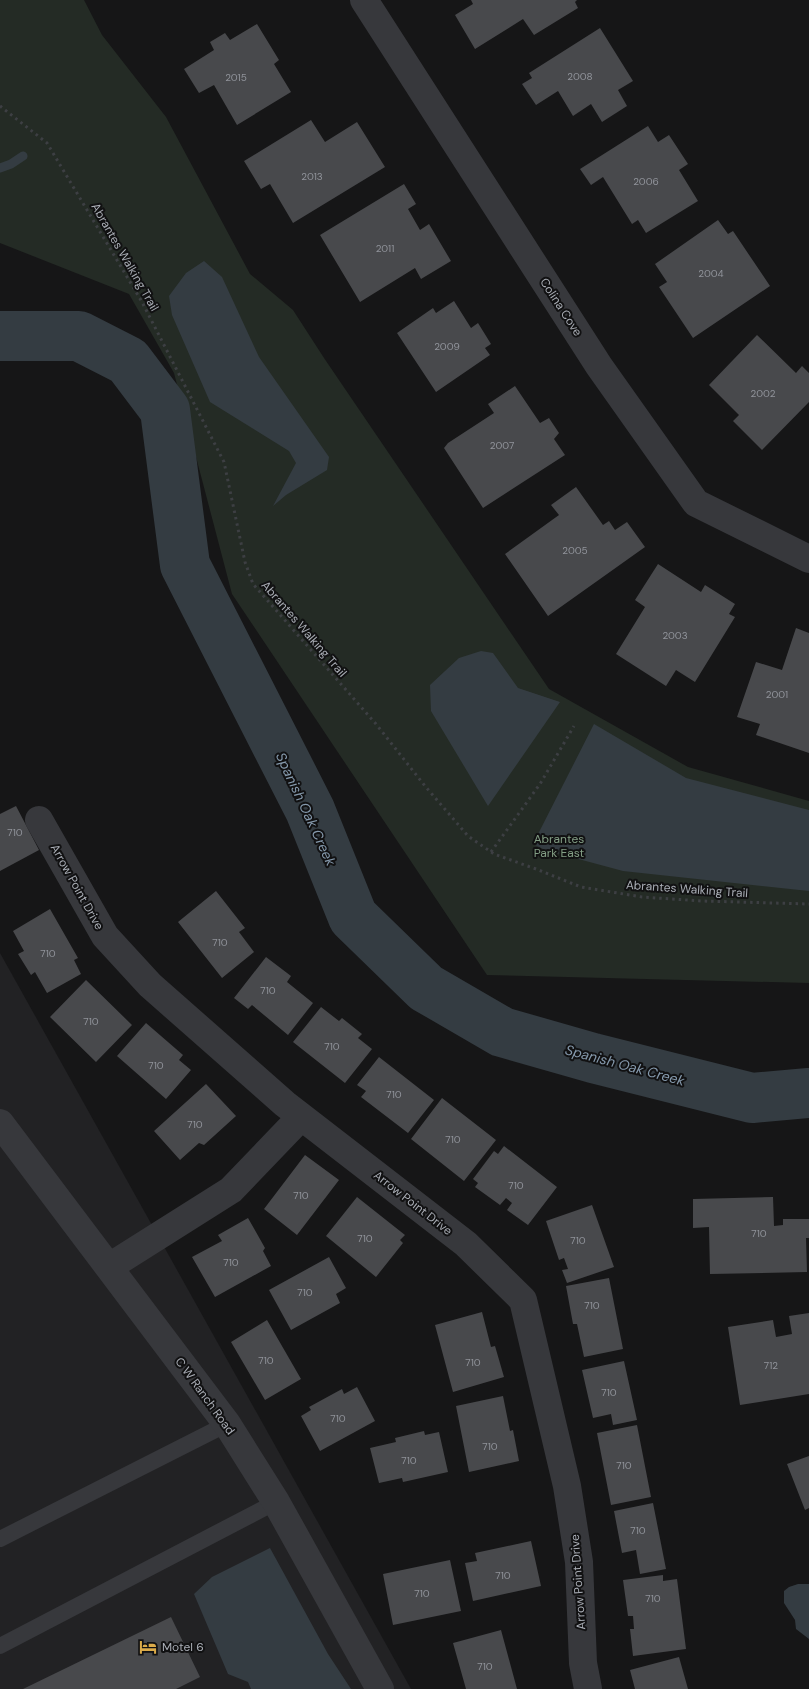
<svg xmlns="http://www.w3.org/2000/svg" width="809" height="1689" font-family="'DM Sans',sans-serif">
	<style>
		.built { fill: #222224 }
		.green { fill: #242b25 }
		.water { fill: #343c42 }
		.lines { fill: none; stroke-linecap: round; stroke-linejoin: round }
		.stream { stroke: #343c42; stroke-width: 9 }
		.river { stroke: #343c42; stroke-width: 50 }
		.building { fill: #48494c }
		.path { stroke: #3d3f43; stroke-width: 3; stroke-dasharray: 2.5 4; stroke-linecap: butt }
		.lane { stroke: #37383c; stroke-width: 16 }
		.street { stroke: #37383c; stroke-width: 28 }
		.labels { text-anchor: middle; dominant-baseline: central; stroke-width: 4; stroke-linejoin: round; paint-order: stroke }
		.number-label { font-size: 10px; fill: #91949b }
		.street-label { font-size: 12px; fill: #a9adb5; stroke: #111112 }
		.park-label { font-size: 12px; fill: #839e85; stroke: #111112 }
		.poi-label { font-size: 12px; fill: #a9adb5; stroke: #111112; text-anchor: start }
		.water-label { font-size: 14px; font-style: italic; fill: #8599ac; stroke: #111112 }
	</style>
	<rect width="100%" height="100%" fill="#161617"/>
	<path class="built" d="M 0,953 L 411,1689 L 0,1689 Z"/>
	<path class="green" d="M 0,0 L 84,0 L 102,35 L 166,117 L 250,274 L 293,310 L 324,358 L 549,689 L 688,767 L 809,801 L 809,983 L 487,975 L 232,594 L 174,373 L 129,294 L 0,243 Z"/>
	<path class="water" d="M 204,261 L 222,277 L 259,357 L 329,457 L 327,470 L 286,495 L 273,506 L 296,463 L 289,451 L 210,402 L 172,315 L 169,296 L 186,273 Z
		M 481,651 L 493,653 L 518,688 L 560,702 L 488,806 L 431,711 L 430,685 L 459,658 Z
		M 594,724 L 686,778 L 809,810 L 809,891 L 623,871 L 545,850 L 533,844 Z
		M 270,1548 L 328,1654 L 351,1689 L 251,1689 L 248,1682 L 228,1674 L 194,1594 L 212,1577 Z
		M 798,1584 L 809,1584 L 809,1639 L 796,1629 L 795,1620 L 784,1603 L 784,1591 L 789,1587 Z"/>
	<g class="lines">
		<path class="stream" d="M 0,168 L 11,164 L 23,156"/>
		<path class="river" d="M 0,336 L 79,336 L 128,361 L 165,410 L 185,565 L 310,810 L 353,917 L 426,988 L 502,1032 L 593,1058 L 752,1098 L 809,1093"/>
	</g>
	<path class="building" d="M 471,0 L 577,0 L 575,2 L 578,8 L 534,35 L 523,19 L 475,49 L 455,15 L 473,4 Z
		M 257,24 L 279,60 L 274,64 L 291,92 L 237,125 L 214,85 L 199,93 L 184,69 L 214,50 L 210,42 L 225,33 L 230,40 Z
		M 600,28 L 633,81 L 618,90 L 627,106 L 602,122 L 591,104 L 573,116 L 558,91 L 536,105 L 522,84 L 532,78 L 529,73 Z
		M 311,120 L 325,142 L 357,122 L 385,167 L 293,223 L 270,184 L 261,189 L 244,161 Z
		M 648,126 L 658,142 L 669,135 L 688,164 L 679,170 L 698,201 L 646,233 L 638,220 L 632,224 L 603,177 L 591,185 L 580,169 Z
		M 404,184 L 416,204 L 408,209 L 420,230 L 429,224 L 451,261 L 421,279 L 415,268 L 360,302 L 320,235 Z
		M 718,220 L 728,234 L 733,231 L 770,286 L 693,338 L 659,287 L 667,282 L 655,264 Z
		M 454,301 L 471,328 L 478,323 L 491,344 L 485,348 L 490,355 L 436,392 L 397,333 L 433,308 L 436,313 Z
		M 757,335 L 796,373 L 802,366 L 809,373 L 809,402 L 762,450 L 733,421 L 739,415 L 709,385 Z
		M 515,386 L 540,423 L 549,418 L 559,433 L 554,439 L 565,455 L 483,508 L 444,448 L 448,443 L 494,413 L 488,404 Z
		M 576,487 L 603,525 L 609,521 L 615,530 L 627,522 L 645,547 L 548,616 L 505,554 L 559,515 L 551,505 Z
		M 658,564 L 701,592 L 705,585 L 735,604 L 729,614 L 735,617 L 695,682 L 676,670 L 666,686 L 616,654 L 645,607 L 635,600 Z
		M 796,628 L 809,633 L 809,753 L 756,735 L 760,724 L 737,717 L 756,662 L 782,670 Z
		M 16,806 L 39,850 L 0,871 L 0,814 Z
		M 216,891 L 245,928 L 239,932 L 254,952 L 222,978 L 178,922 Z
		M 50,909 L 78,958 L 74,960 L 81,974 L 47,993 L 35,972 L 31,975 L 18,954 L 24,951 L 13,931 Z
		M 266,957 L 291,976 L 287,982 L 313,1003 L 288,1035 L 252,1005 L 248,1009 L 234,998 Z
		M 86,980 L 132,1025 L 96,1062 L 50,1017 Z
		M 321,1007 L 339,1021 L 342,1018 L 362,1034 L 358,1038 L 372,1049 L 345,1083 L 293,1042 Z
		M 146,1023 L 183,1055 L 179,1060 L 191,1070 L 166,1099 L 117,1056 Z
		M 379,1057 L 434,1100 L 408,1133 L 361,1097 L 366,1091 L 357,1085 Z
		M 206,1084 L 236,1116 L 204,1145 L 199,1143 L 180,1160 L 154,1131 Z
		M 442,1098 L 496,1140 L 464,1181 L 411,1139 Z
		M 504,1146 L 557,1187 L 528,1225 L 507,1210 L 512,1203 L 506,1198 L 500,1205 L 475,1187 L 478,1183 L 473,1179 L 494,1151 L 498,1154 Z
		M 305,1155 L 339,1180 L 297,1235 L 264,1209 Z
		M 357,1197 L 405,1235 L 400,1240 L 403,1243 L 376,1277 L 326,1236 Z
		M 773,1197 L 774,1226 L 783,1225 L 783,1219 L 809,1219 L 809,1238 L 806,1238 L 807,1272 L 710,1274 L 709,1227 L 693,1228 L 693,1199 Z
		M 592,1205 L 614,1267 L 567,1283 L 562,1270 L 568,1269 L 564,1258 L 559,1260 L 546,1221 Z
		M 248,1218 L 265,1248 L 263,1251 L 271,1266 L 215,1297 L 192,1257 L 222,1241 L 218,1235 Z
		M 329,1257 L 346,1288 L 336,1294 L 340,1303 L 291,1330 L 269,1290 Z
		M 609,1278 L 623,1349 L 584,1357 L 577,1324 L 573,1324 L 566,1286 Z
		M 482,1312 L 491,1347 L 495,1346 L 504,1377 L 453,1392 L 435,1325 Z
		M 809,1313 L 809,1394 L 740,1405 L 728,1327 L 773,1320 L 776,1337 L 792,1334 L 789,1316 Z
		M 267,1320 L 301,1379 L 265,1400 L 231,1342 Z
		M 624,1361 L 637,1420 L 613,1425 L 611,1414 L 593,1418 L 582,1370 Z
		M 357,1387 L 375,1421 L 320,1451 L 301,1416 L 311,1410 L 309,1407 L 342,1389 L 344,1394 Z
		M 503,1396 L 510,1431 L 513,1430 L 519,1461 L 469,1472 L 456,1406 Z
		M 637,1425 L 651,1497 L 611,1505 L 597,1433 Z
		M 424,1431 L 425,1435 L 439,1432 L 448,1472 L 403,1482 L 402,1478 L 379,1483 L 370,1448 L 396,1442 L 395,1438 Z
		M 809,1456 L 809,1508 L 805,1510 L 787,1464 Z
		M 653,1503 L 666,1569 L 640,1574 L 636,1550 L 622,1553 L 614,1511 Z
		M 531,1541 L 541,1586 L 473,1601 L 465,1563 L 477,1561 L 475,1553 Z
		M 450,1560 L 461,1611 L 393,1625 L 383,1574 Z
		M 663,1575 L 663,1581 L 677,1579 L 686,1649 L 633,1656 L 630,1629 L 634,1629 L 633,1616 L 628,1616 L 623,1580 Z
		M 171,1617 L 200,1677 L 176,1689 L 23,1689 Z
		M 501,1630 L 517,1689 L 466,1689 L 453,1643 Z
		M 679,1657 L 688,1689 L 635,1689 L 630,1670 Z"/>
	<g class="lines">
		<path class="path" d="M 0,106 L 47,143 L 142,302 L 224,462 L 245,562 L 253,584 L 376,724 L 425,786 L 468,836 L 494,854 L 536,869 L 581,887 L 642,897 L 702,901 L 809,904
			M 491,852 L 540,784 L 574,726"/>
		<path class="lane" d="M 0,1539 L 227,1424
			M 0,1646 L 276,1502"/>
		<path class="street" d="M 364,0 L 599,366 L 696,503 L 809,559
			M 39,820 L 105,936 L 150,985 L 285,1104 L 466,1244 L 523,1300 L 567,1486 L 579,1562 L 583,1663 L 588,1689
			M 0,1123 L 227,1424 L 276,1502 L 380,1689
			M 109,1267 L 231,1190 L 301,1117"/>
	</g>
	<defs>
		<g id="hotel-bare" transform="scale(1.35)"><path d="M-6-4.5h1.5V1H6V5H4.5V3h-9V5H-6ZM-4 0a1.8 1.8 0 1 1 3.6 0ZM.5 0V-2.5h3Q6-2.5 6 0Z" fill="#dbab4a" stroke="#111112" stroke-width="2.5" paint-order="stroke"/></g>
	</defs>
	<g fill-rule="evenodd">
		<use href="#hotel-bare" x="148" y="1647"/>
	</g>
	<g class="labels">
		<g class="number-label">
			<text x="580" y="76">2008</text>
			<text x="236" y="77">2015</text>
			<text x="312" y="176">2013</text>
			<text x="646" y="181">2006</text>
			<text x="385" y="248">2011</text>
			<text x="711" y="273">2004</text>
			<text x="447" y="346">2009</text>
			<text x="763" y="393">2002</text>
			<text x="502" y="445">2007</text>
			<text x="575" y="550">2005</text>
			<text x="675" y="635">2003</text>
			<text x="777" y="694">2001</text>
			<text x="15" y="832">710</text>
			<text x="220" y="942">710</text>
			<text x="48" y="953">710</text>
			<text x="268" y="990">710</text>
			<text x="91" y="1021">710</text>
			<text x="332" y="1046">710</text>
			<text x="156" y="1065">710</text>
			<text x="394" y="1094">710</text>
			<text x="195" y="1124">710</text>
			<text x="453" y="1139">710</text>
			<text x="516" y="1185">710</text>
			<text x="301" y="1195">710</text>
			<text x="759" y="1233">710</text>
			<text x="365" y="1238">710</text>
			<text x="578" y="1240">710</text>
			<text x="231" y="1262">710</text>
			<text x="305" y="1292">710</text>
			<text x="592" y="1305">710</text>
			<text x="266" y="1360">710</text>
			<text x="473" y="1362">710</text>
			<text x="771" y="1365">712</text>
			<text x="609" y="1392">710</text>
			<text x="338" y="1418">710</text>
			<text x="490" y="1446">710</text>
			<text x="409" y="1460">710</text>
			<text x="624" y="1465">710</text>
			<text x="638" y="1530">710</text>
			<text x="503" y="1575">710</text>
			<text x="422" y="1593">710</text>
			<text x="653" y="1598">710</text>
			<text x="485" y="1666">710</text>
		</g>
		<g class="street-label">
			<text transform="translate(125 257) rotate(60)">Abrantes Walking Trail</text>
			<text transform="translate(561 307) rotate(57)">Colina Cove</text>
			<text transform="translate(304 629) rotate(49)">Abrantes Walking Trail</text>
			<text transform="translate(77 887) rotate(61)">Arrow Point Drive</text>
			<text transform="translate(687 889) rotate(4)">Abrantes Walking Trail</text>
			<text transform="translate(413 1203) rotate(38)">Arrow Point Drive</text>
			<text transform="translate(205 1396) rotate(54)">C W Ranch Road</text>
			<text transform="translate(578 1582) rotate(-94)">Arrow Point Drive</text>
		</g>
		<g class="park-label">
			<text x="559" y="839">Abrantes<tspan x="559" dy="14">Park East</tspan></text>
		</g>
		<g class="poi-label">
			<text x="162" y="1647">Motel 6</text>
		</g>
		<g class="water-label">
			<text transform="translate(306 809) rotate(65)">Spanish Oak Creek</text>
			<text transform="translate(625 1065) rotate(15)">Spanish Oak Creek</text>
		</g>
	</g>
</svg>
